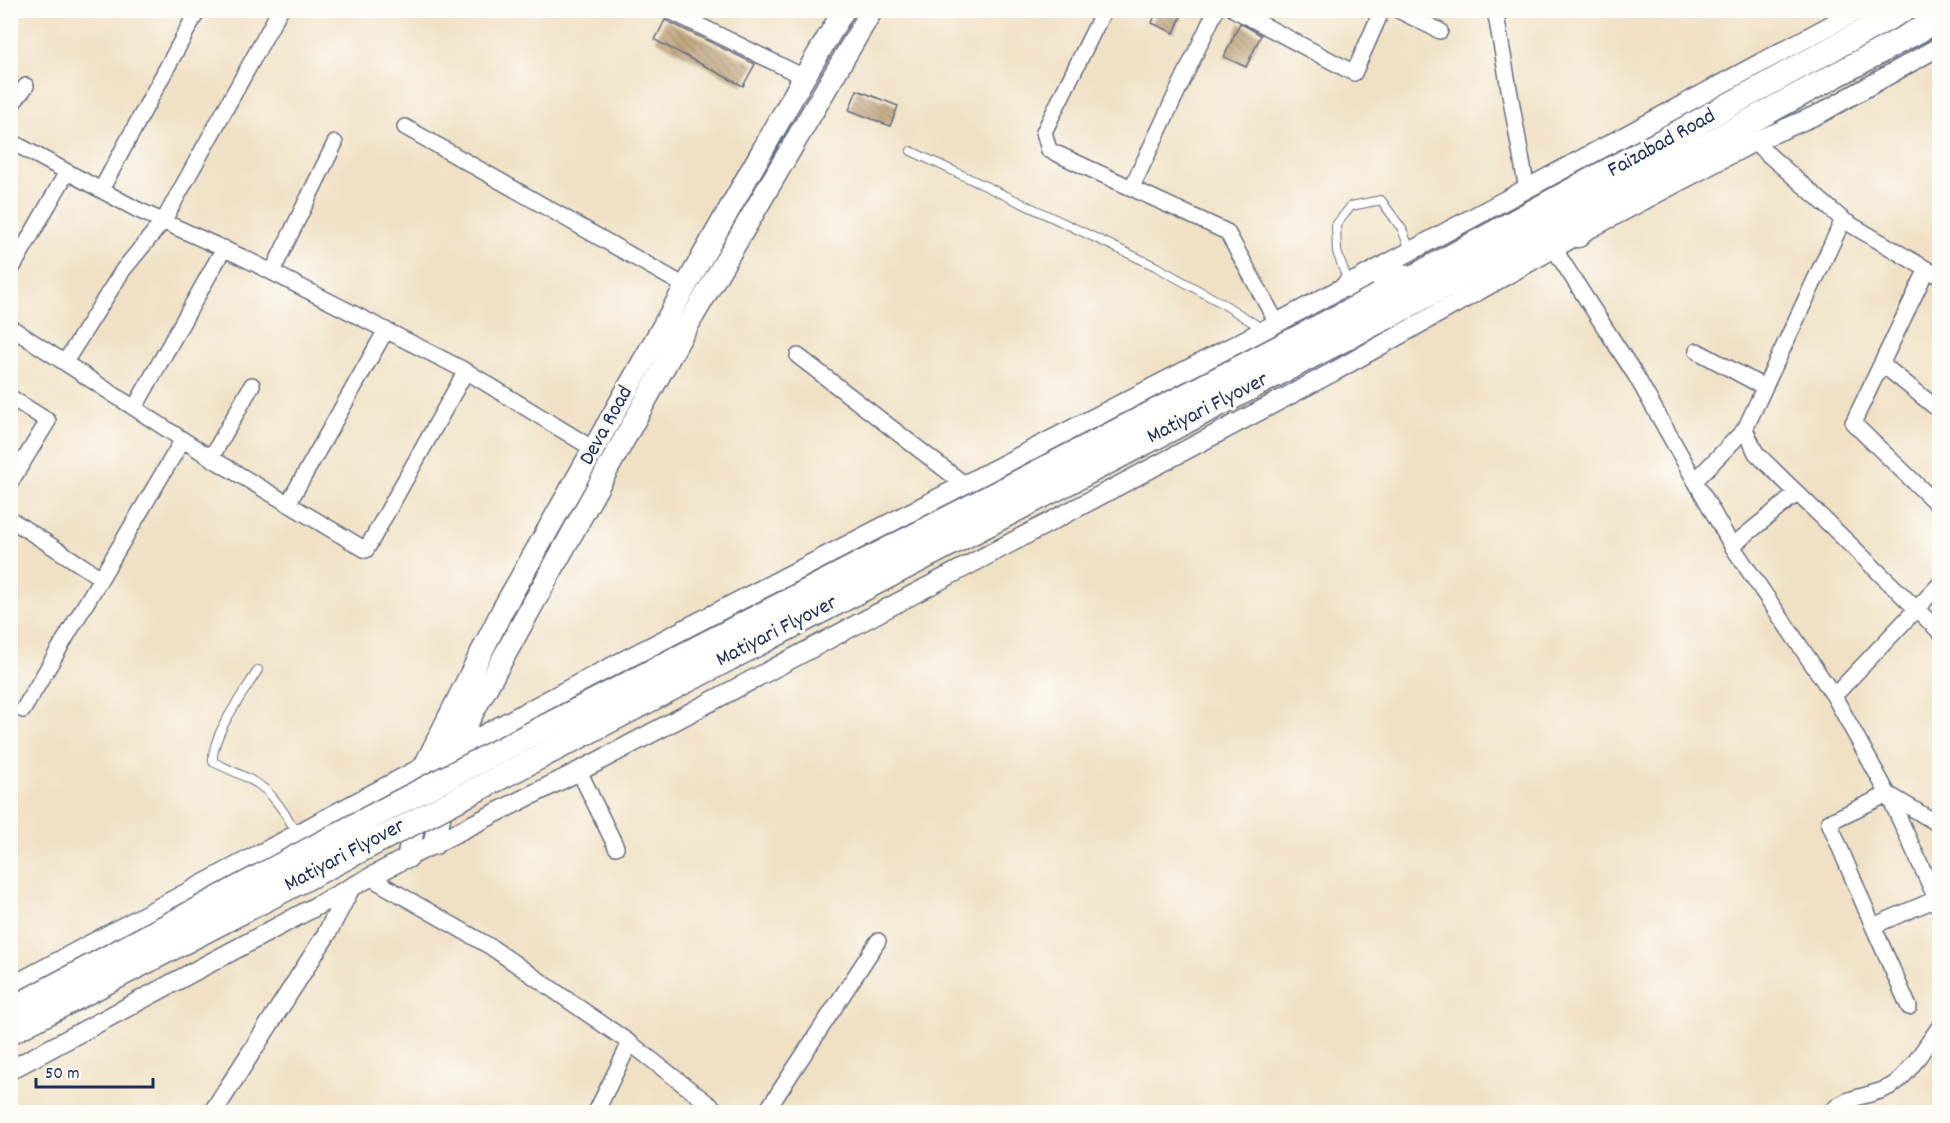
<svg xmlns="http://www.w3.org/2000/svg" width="1950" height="1123" font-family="Dekko,sans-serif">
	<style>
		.building { fill: url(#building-back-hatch) }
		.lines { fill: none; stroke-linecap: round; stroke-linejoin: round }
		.service-casing { stroke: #666d82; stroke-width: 10 }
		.minor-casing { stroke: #666d82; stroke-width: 18 }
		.tertiary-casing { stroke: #666d82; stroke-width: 21 }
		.secondary-casing { stroke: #666d82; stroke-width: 24 }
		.trunk-casing { stroke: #666d82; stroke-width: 27 }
		.service { stroke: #fff; stroke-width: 8 }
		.minor { stroke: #fff; stroke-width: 15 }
		.tertiary { stroke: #fff; stroke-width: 18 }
		.secondary { stroke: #fff; stroke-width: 21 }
		.trunk { stroke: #fff; stroke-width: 24 }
		.trunk-bridge-casing { stroke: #666d82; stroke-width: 27; stroke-linecap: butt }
		.trunk-bridge { stroke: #fff; stroke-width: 24 }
		.labels { text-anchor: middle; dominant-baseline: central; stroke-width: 6; stroke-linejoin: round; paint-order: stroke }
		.street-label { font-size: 22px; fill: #1b2f5e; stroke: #fdfcf7 }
	</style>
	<defs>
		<pattern id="building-back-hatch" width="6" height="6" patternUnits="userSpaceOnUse" patternTransform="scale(1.5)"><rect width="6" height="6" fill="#c2a680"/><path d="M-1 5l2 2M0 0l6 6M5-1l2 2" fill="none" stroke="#9d886c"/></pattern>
	</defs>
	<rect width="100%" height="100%" fill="#fdfcf7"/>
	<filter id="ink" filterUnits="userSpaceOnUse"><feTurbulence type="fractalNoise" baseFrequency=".0167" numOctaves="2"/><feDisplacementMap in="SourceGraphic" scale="12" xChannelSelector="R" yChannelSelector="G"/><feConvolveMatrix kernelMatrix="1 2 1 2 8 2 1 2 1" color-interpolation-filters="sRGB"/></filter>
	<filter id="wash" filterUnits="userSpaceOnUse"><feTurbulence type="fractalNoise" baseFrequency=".008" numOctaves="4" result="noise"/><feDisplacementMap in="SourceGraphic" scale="24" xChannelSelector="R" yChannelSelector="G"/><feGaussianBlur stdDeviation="1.35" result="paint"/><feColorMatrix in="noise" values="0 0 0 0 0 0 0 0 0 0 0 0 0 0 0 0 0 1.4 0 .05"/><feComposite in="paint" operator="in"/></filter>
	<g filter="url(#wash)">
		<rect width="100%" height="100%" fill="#f0e1c4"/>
		<g id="blocks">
			<path class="building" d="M 1157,10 L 1184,10 L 1174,33 L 1152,23 Z
				M 665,20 L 755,64 L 743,86 L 655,40 Z
				M 1240,23 L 1261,35 L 1246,67 L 1224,57 Z
				M 857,90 L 898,106 L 890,126 L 849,110 Z"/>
		</g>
	</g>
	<g filter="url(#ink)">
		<use href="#blocks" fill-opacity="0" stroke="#666d82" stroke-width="1.5"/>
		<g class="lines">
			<g class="service-casing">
				<path id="service" d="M 911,151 L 1155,266 L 1225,305 L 1263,329
					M 1349,284 L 1337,252 L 1336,225 L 1351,206 L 1381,200 L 1402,229 L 1410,250
					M 258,670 C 243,694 211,735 213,762 C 263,785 268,784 297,833"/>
			</g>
			<g class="minor-casing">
				<path id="minor" d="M 668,10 L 804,77
					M 1104,10 L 1044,132 L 1049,150 L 1227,232 L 1277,323
					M 1235,10 L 1354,73 L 1382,10
					M 1398,10 L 1440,31
					M 1495,10 L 1527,190
					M 10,107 L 26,86
					M 405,127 L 685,286
					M 10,141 L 138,210 L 244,258 L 466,371 L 595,450
					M 1754,142 L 1843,220 L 1940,277
					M 1132,187 L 1216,10
					M 101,190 L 198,10
					M 1549,241 L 1636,376 L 1732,546 L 1834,696 L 1888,794 L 1940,907
					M 1927,269 L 1853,423 L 1940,507
					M 10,272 L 67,172
					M 272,272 L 335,143
					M 10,327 L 211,458 L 252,385
					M 1697,351 L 1764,387
					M 798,356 L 964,484
					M 65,362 L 123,270 L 164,220 L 280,10
					M 1882,364 L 1940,411
					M 10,397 L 48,421 L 10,483
					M 135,407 L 224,248
					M 1745,429 L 1756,453 L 1940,632
					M 211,458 L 366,550 L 466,371
					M 1695,481 L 1745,429 L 1843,220
					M 288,504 L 386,330
					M 10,519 L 101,578 L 182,441
					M 1732,546 L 1796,494
					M 1834,696 L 1940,584
					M 23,710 L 101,578
					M 579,771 L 616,847
					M 371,878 L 491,947 L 630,1043 L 719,1112
					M 1936,899 L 1873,926 L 1829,822 L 1888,794 L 1940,825
					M 1873,926 L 1909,1007
					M 596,1112 L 630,1043
					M 766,1112 L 878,941
					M 1831,1112 C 1848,1093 1877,1098 1897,1082 C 1912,1070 1928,1042 1940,1026"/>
			</g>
			<g class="tertiary-casing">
				<path id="tertiary" d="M 10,987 L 580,683 L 1264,330 L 1859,10
					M 10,1070 L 408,857 L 595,763 L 1335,371 L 1578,235 L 1754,142 L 1821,113 L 1940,46
					M 213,1112 L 326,935 L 350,889"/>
			</g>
			<g class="secondary-casing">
				<path id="secondary" d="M 434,844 L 454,750 L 461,734 L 678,342 L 872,10
					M 408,857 L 425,765 L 503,609 L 799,86 L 844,10"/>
			</g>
			<g class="trunk-casing">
				<path id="trunk" d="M 1578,235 L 1595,202
					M 1349,285 L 1403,277
					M 1379,296 L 1903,10
					M 1392,314 L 1940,19"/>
			</g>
			<use href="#service" class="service"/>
			<use href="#minor" class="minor"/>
			<use href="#tertiary" class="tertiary"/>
			<use href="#secondary" class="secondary"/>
			<use href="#trunk" class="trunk"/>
			<g class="trunk-bridge-casing">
				<path id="trunk-bridge" d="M 10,1010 L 392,806 L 1379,296
					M 10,1032 L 1392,314"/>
			</g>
			<use href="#trunk-bridge" class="trunk-bridge"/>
		</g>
	</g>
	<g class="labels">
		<g class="street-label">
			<text transform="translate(1662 144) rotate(-29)">Faizabad Road</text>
			<text transform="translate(1208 409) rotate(-27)">Matiyari Flyover</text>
			<text transform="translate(607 426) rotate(-61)">Deva Road</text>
			<text transform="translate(777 632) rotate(-27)">Matiyari Flyover</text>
			<text transform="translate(345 856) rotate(-28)">Matiyari Flyover</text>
		</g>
	</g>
	<rect width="1950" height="1123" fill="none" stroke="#fdfcf7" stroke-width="36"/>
	<path d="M36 1078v9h117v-9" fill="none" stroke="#1b2f5e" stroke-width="3"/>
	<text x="45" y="1078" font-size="18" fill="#1b2f5e" stroke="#fdfcf7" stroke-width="4.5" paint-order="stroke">50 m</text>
</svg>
